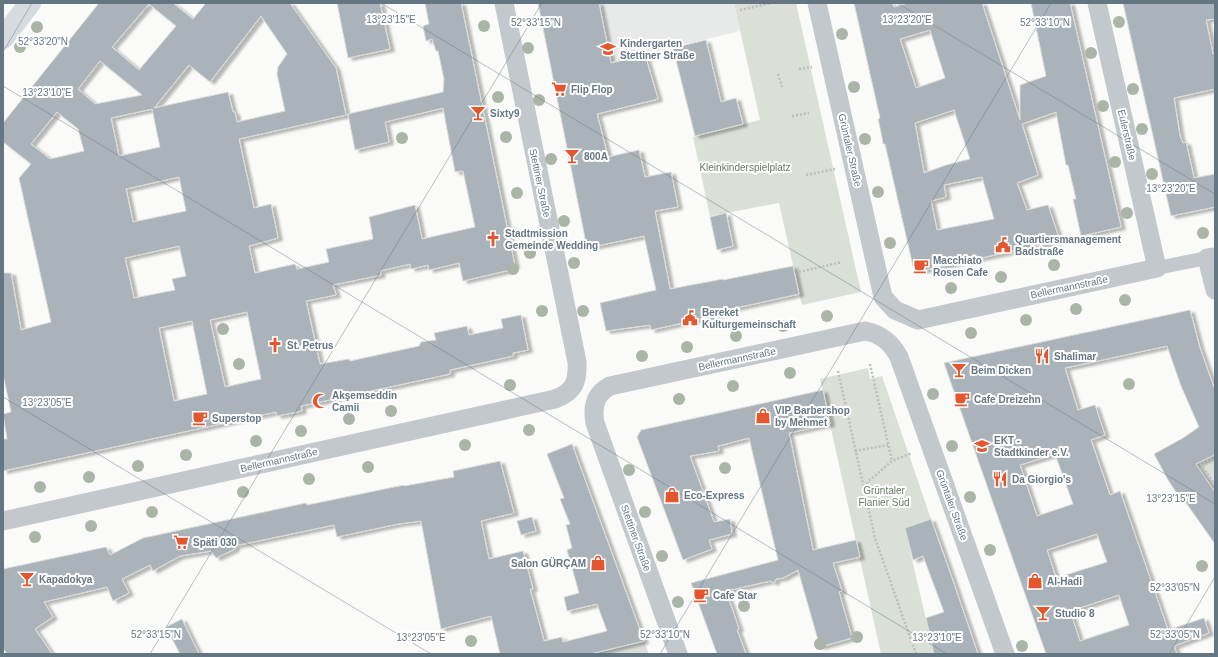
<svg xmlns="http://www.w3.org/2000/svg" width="1218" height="657" font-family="Arial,sans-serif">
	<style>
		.built { fill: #e8e9e9 }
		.green { fill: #dadfd7 }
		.building { fill: #aab3b9; stroke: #dcdcda; fill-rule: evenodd; filter: url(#shadow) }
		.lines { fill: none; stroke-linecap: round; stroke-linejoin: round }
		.path { stroke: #bbbfc2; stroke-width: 2.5; stroke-dasharray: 2 2; stroke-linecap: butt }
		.pedestrian { stroke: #c3c8cc; stroke-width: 14 }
		.minor { stroke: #c3c8cc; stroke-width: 19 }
		.primary { stroke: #d6dbdf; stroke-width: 22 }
		.tree { fill: #aab4a7 }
		.ticks { fill: none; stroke: #657683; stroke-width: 1; stroke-opacity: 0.45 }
		.labels { text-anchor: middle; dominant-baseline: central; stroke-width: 4; stroke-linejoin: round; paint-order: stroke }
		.poi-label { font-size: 10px; font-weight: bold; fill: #657683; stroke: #fff; text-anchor: start }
		.street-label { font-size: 10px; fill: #657683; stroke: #fff }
		.park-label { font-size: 10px; fill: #687a64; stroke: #fff }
		.ticks-label { font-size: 10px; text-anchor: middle; fill: #657683; stroke: #fff; stroke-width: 4; stroke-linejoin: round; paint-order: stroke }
	</style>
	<defs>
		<filter id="shadow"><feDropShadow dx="4.5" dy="2.5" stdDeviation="1" flood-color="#0004"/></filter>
	</defs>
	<rect width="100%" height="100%" fill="#fafaf8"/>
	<path class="built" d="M 537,3 L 734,3 L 740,31 L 553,76 L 540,16 L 545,15 L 539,10 Z"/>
	<path class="green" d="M 734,3 L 796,3 L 861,292 L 802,305 L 779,203 L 710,216 L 693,137 L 760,120 Z
		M 868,368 L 870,379 L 882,376 L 931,519 L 905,529 L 934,654 L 881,654 L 820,379 Z
		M 1215,454 L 1215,492 L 1195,465 Z
		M 644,641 L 649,654 L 590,654 Z"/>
	<path class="building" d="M 99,3 L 173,3 L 193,19 L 206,3 L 290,3 L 336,68 L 346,115 L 239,139 L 254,208 L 271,204 L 278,238 L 249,246 L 255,273 L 295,264 L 297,269 L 329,262 L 326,249 L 373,239 L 369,217 L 415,205 L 422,239 L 475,227 L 463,171 L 455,172 L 443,108 L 385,122 L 389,142 L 355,150 L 348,114 L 443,92 L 444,79 L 438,51 L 436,51 L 432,39 L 426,41 L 423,26 L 429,24 L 425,3 L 461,3 L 515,266 L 509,268 L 510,270 L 463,281 L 459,263 L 429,270 L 428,265 L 411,269 L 410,264 L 380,271 L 381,275 L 333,285 L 336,295 L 306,301 L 320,364 L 349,359 L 350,361 L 419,346 L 421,342 L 436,340 L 434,333 L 467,326 L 469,335 L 503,328 L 501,319 L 521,315 L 528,350 L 513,353 L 513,356 L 450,370 L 450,374 L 301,406 L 302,411 L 277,416 L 276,412 L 3,471 L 3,439 L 7,439 L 3,414 L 11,412 L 3,374 L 3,273 L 11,273 L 21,330 L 51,322 L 19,178 L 31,164 L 3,142 L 3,123 ZM 149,4 L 176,26 L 139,70 L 112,47 ZM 261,16 L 287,54 L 278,67 L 277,74 L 285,111 L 237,122 L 235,112 L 233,112 L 228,92 L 154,108 L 189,65 L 210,82 ZM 100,61 L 142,95 L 95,104 L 78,89 ZM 152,109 L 160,147 L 119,156 L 111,118 ZM 57,112 L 78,129 L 84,151 L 50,159 L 31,144 ZM 179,177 L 186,211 L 133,222 L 126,189 ZM 179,246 L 186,276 L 172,279 L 175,290 L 134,298 L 125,258 ZM 247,312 L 261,379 L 225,387 L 210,320 ZM 192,321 L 207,394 L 174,401 L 159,328 Z
		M 337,3 L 380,3 L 390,49 L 348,58 Z
		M 538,3 L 599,3 L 611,63 L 645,55 L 658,99 L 597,114 L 608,157 L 639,150 L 645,177 L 671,172 L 678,207 L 655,211 L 670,289 L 723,279 L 723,280 L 793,266 L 799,294 L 731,309 L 732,312 L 651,330 L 650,325 L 606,331 L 600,303 L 656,290 L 644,236 L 587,248 Z
		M 854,3 L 892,3 L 894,7 L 908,3 L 982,3 L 1020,120 L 1020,85 L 1046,76 L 1031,3 L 1070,3 L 1121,227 L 1081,236 L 1073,199 L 1076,199 L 1068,165 L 1066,165 L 1056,112 L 1022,124 L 1038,175 L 1017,183 L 1027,210 L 1048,205 L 1060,241 L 920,271 L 913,266 L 885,144 L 883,144 L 882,137 L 878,119 L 880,118 ZM 930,30 L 945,78 L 916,88 L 900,39 ZM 954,110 L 970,159 L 946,165 L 924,173 L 915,123 ZM 982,177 L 994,219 L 937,230 L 931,201 L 946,197 L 944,185 Z
		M 1123,3 L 1215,3 L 1215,19 L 1206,20 L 1213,54 L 1215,53 L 1215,89 L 1174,98 L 1180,136 L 1183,143 L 1186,142 L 1194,178 L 1215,174 L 1215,207 L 1171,216 Z
		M 706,40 L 721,102 L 736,98 L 743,124 L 695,136 L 673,48 Z
		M 726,213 L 733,246 L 717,250 L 710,217 Z
		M 1190,310 L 1200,348 L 1215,390 L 1215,457 L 1214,455 L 1196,464 L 1215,492 L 1215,544 L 1184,500 L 1182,501 L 1168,480 L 1154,454 L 1183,438 L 1199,427 L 1181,386 L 1167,346 L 1065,368 L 1078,410 L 1095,405 L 1105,435 L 1091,440 L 1110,495 L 1120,491 L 1168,630 L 1204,618 L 1209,633 L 1174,646 L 1177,654 L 1046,654 L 944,363 ZM 1055,454 L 1073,504 L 1037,516 L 1020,465 ZM 1097,534 L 1107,562 L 1056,578 L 1047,550 ZM 1119,595 L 1129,625 L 1080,641 L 1070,611 Z
		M 823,390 L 830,424 L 789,433 L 813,550 L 856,540 L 860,557 L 833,563 L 842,591 L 839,592 L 852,638 L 820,647 L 798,570 L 783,578 L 776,579 L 774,583 L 770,581 L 726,591 L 739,629 L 737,630 L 746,654 L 717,654 L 691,583 L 778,560 L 749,438 L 718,446 L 719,451 L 690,456 L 714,522 L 730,519 L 732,534 L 709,540 L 712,549 L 683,560 L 637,437 L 641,430 Z
		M 572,444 L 644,641 L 590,654 L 500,654 L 491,616 L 441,629 L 421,521 L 398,524 L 337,537 L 334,525 L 234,546 L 235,549 L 216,558 L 211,551 L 180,556 L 153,571 L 150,565 L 122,579 L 129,593 L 113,601 L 107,587 L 44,602 L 53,617 L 35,629 L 52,654 L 7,654 L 3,648 L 3,569 L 106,547 L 110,555 L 143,538 L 306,503 L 307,505 L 404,485 L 404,486 L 454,477 L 453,471 L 500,461 L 514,513 L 481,521 L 489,559 L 523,551 L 533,589 L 530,589 L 544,641 L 562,637 L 563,642 L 607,631 L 597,604 L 567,611 L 564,597 L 579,593 L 567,550 L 572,548 L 566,525 L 570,524 L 560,499 L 564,498 L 547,454 Z
		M 532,517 L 536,531 L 521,535 L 517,521 Z
		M 931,519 L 952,578 L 978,654 L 934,654 L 926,618 L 944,612 L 923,556 L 913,560 L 905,528 Z
		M 182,619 L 199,654 L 180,654 L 166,627 Z"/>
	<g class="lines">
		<path class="path" d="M 740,10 L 772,3
			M 799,69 L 812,67
			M 778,74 L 782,87
			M 792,116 L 809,113
			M 806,175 L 835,169
			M 799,272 L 842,262
			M 870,364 L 892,461
			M 838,371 L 875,538 L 916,654
			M 855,451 L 888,445
			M 1215,456 L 1201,464 L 1215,486
			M 863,486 L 892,461 L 912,453"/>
		<path class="pedestrian" d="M 1157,268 L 1207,258"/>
		<path class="minor" d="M 817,3 L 883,297 L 895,310 L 918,320 L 1157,268 L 1097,3
			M 1215,257 L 1207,258 L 1215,290
			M 3,521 L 555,399 C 574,392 578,382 577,362 L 504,3
			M 678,654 L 595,423 C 592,407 595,394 610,386 L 865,331 C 881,334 891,342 899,357 L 1005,654"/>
		<path class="primary" d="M 3,38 L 30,3"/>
	</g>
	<g class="tree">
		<circle cx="1119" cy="22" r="6"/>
		<circle cx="484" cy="26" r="6"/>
		<circle cx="37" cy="27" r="6"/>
		<circle cx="842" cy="34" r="6"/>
		<circle cx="20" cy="47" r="6"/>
		<circle cx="528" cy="48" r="6"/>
		<circle cx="1091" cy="53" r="6"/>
		<circle cx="854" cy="87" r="6"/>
		<circle cx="1133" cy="89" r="6"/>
		<circle cx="498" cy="97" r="6"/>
		<circle cx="539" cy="100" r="6"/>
		<circle cx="1103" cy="106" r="6"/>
		<circle cx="1142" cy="129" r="6"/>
		<circle cx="506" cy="137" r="6"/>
		<circle cx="402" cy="138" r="6"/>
		<circle cx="865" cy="139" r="6"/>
		<circle cx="551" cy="159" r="6"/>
		<circle cx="1115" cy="162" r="6"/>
		<circle cx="1152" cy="174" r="6"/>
		<circle cx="878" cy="192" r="6"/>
		<circle cx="517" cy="193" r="6"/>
		<circle cx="1127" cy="213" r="6"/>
		<circle cx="564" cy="221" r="6"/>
		<circle cx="1203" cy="233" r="6"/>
		<circle cx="890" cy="243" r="6"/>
		<circle cx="530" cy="253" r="6"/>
		<circle cx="574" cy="263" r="6"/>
		<circle cx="1054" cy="265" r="6"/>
		<circle cx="513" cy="269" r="6"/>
		<circle cx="1001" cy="277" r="6"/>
		<circle cx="951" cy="288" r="6"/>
		<circle cx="1125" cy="300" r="6"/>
		<circle cx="1076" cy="309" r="6"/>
		<circle cx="542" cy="311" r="6"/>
		<circle cx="583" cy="311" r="6"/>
		<circle cx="827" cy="316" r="6"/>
		<circle cx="1026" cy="320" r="6"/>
		<circle cx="783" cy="326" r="6"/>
		<circle cx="223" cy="329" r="6"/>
		<circle cx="971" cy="333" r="6"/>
		<circle cx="736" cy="336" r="6"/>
		<circle cx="687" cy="347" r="6"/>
		<circle cx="642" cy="356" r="6"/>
		<circle cx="239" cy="364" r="6"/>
		<circle cx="790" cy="373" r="6"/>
		<circle cx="1129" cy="384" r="6"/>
		<circle cx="510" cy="385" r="6"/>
		<circle cx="733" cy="386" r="6"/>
		<circle cx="933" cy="394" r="6"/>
		<circle cx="679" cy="399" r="6"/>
		<circle cx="391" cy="411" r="6"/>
		<circle cx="349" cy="419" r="6"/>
		<circle cx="529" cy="430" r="6"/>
		<circle cx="301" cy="431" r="6"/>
		<circle cx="256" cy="441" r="6"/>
		<circle cx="465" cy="445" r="6"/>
		<circle cx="952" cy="446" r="6"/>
		<circle cx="186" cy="455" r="6"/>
		<circle cx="138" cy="466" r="6"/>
		<circle cx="368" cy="467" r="6"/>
		<circle cx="725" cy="468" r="6"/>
		<circle cx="629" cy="470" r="6"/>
		<circle cx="89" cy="477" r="6"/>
		<circle cx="309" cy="479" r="6"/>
		<circle cx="40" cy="487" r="6"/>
		<circle cx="243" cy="492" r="6"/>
		<circle cx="970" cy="497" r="6"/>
		<circle cx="152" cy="512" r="6"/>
		<circle cx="645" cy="512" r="6"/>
		<circle cx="91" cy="526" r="6"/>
		<circle cx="35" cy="537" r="6"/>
		<circle cx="990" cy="550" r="6"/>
		<circle cx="662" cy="556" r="6"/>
		<circle cx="1202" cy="566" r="6"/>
		<circle cx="678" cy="602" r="6"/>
		<circle cx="744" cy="606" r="6"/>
		<circle cx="857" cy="637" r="6"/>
		<circle cx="471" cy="641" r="6"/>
		<circle cx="820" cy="644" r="6"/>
		<circle cx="1022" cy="646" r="6"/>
	</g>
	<path class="ticks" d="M 381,3 L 1215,504M 897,3 L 1215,194M 3,52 L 32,3M 3,86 L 947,654M 3,397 L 431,654M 150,654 L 542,3M 660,654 L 1051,3M 1169,654 L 1215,577"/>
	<defs>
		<g id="school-bare" transform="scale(1.2)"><path d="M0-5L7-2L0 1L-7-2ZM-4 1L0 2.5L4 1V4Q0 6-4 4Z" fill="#e4572e" stroke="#fff" stroke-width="2.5" paint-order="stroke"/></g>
		<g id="supermarket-bare" transform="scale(1.2)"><path d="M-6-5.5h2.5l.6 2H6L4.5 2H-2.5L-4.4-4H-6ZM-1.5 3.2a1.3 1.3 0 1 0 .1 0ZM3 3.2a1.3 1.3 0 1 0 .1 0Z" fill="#e4572e" stroke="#fff" stroke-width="2.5" paint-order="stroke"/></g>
		<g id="bar-bare" transform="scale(1.2)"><path d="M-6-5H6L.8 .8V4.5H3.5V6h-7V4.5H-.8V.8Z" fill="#e4572e" stroke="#fff" stroke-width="2.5" paint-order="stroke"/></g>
		<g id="church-bare" transform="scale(1.2)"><path d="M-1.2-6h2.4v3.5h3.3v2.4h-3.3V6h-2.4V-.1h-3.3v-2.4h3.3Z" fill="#e4572e" stroke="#fff" stroke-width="2.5" paint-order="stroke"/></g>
		<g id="civic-bare" transform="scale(1.2)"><path d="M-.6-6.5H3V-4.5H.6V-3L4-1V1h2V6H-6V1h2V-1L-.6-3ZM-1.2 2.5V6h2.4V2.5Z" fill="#e4572e" stroke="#fff" stroke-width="2.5" paint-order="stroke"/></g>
		<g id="cafe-bare" transform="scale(1.2)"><path d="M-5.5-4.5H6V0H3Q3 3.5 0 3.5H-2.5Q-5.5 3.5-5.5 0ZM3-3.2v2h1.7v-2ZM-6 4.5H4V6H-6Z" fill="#e4572e" stroke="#fff" stroke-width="2.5" paint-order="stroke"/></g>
		<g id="restaurant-bare" transform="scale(1.2)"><path d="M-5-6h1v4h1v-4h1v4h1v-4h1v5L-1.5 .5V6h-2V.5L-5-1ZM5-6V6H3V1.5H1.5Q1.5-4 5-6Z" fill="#e4572e" stroke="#fff" stroke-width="2.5" paint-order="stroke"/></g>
		<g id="mosque-bare" transform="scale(1.2)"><path d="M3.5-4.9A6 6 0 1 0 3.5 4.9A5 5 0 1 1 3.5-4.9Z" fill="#e4572e" stroke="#fff" stroke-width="2.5" paint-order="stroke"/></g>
		<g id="shop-bare" transform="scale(1.2)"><path d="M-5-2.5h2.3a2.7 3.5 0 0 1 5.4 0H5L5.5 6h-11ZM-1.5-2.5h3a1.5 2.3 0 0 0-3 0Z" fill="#e4572e" stroke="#fff" stroke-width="2.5" paint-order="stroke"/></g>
	</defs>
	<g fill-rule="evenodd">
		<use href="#school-bare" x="608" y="49"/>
		<use href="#supermarket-bare" x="559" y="89"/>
		<use href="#bar-bare" x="478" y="113"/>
		<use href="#bar-bare" x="572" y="156"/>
		<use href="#church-bare" x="493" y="239"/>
		<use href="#civic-bare" x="1003" y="245"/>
		<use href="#cafe-bare" x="921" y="266"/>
		<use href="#civic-bare" x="690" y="318"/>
		<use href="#church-bare" x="275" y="345"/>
		<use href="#restaurant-bare" x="1042" y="356"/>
		<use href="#bar-bare" x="959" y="370"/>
		<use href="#cafe-bare" x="962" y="399"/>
		<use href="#mosque-bare" x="320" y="401"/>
		<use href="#shop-bare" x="763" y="416"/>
		<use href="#cafe-bare" x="200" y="418"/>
		<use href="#school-bare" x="982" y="446"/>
		<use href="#restaurant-bare" x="1000" y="479"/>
		<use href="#shop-bare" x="672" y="495"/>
		<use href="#supermarket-bare" x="181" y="542"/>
		<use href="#shop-bare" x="598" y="563"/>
		<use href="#bar-bare" x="27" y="579"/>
		<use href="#shop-bare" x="1035" y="581"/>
		<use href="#cafe-bare" x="701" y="595"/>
		<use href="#bar-bare" x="1043" y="613"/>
	</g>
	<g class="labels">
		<g class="poi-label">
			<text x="620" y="43">Kindergarten<tspan x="620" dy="12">Stettiner Straße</tspan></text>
			<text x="571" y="89">Flip Flop</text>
			<text x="490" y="113">Sixty9</text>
			<text x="584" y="156">800A</text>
			<text x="505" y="233">Stadtmission<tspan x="505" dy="12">Gemeinde Wedding</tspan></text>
			<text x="1015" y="239">Quartiersmanagement<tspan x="1015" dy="12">Badstraße</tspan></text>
			<text x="933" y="260">Macchiato<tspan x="933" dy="12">Rosen Cafe</tspan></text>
			<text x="702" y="312">Bereket<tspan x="702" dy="12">Kulturgemeinschaft</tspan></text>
			<text x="287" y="345">St. Petrus</text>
			<text x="1054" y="356">Shalimar</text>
			<text x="971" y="370">Beim Dicken</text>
			<text x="332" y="395">Akşemseddin<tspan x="332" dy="12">Camii</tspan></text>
			<text x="974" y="399">Cafe Dreizehn</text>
			<text x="775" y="410">VIP Barbershop<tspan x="775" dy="12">by Mehmet</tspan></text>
			<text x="212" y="418">Superstop</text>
			<text x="994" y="440">EKT -<tspan x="994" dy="12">Stadtkinder e.V.</tspan></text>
			<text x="1012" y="479">Da Giorgio's</text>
			<text x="684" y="495">Eco-Express</text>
			<text x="193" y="542">Späti 030</text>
			<text x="586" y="563" text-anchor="end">Salon GÜRÇAM</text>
			<text x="39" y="579">Kapadokya</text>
			<text x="1047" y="581">Al-Hadi</text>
			<text x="713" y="595">Cafe Star</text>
			<text x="1055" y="613">Studio 8</text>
		</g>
		<g class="street-label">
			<text transform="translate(1127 135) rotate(77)">Eulerstraße</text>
			<text transform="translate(850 150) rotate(77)">Grüntaler Straße</text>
			<text transform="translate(540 183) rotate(78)">Stettiner Straße</text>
			<text transform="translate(1069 287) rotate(-12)">Bellermannstraße</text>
			<text transform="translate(737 359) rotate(-12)">Bellermannstraße</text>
			<text transform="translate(279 460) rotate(-13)">Bellermannstraße</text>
			<text transform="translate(952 505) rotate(70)">Grüntaler Straße</text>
			<text transform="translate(636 538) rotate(70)">Stettiner Straße</text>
		</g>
		<g class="park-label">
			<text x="745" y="167">Kleinkinderspielplatz</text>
			<text x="884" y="490">Grüntaler<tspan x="884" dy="12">Flanier Süd</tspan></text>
		</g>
	</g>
	<g class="ticks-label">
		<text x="391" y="23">13°23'15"E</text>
		<text x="907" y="23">13°23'20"E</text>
		<text x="536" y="26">52°33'15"N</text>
		<text x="1045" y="26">52°33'10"N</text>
		<text x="43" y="45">52°33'20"N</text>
		<text x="47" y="96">13°23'10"E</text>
		<text x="1171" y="192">13°23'20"E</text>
		<text x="47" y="406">13°23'05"E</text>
		<text x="1171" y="502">13°23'15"E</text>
		<text x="1175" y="591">52°33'05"N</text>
		<text x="156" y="638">52°33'15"N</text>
		<text x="665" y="638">52°33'10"N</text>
		<text x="1175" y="638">52°33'05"N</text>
		<text x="421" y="641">13°23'05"E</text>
		<text x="937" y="641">13°23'10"E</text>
	</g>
	<rect width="1218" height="657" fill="none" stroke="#657683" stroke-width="8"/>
</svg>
